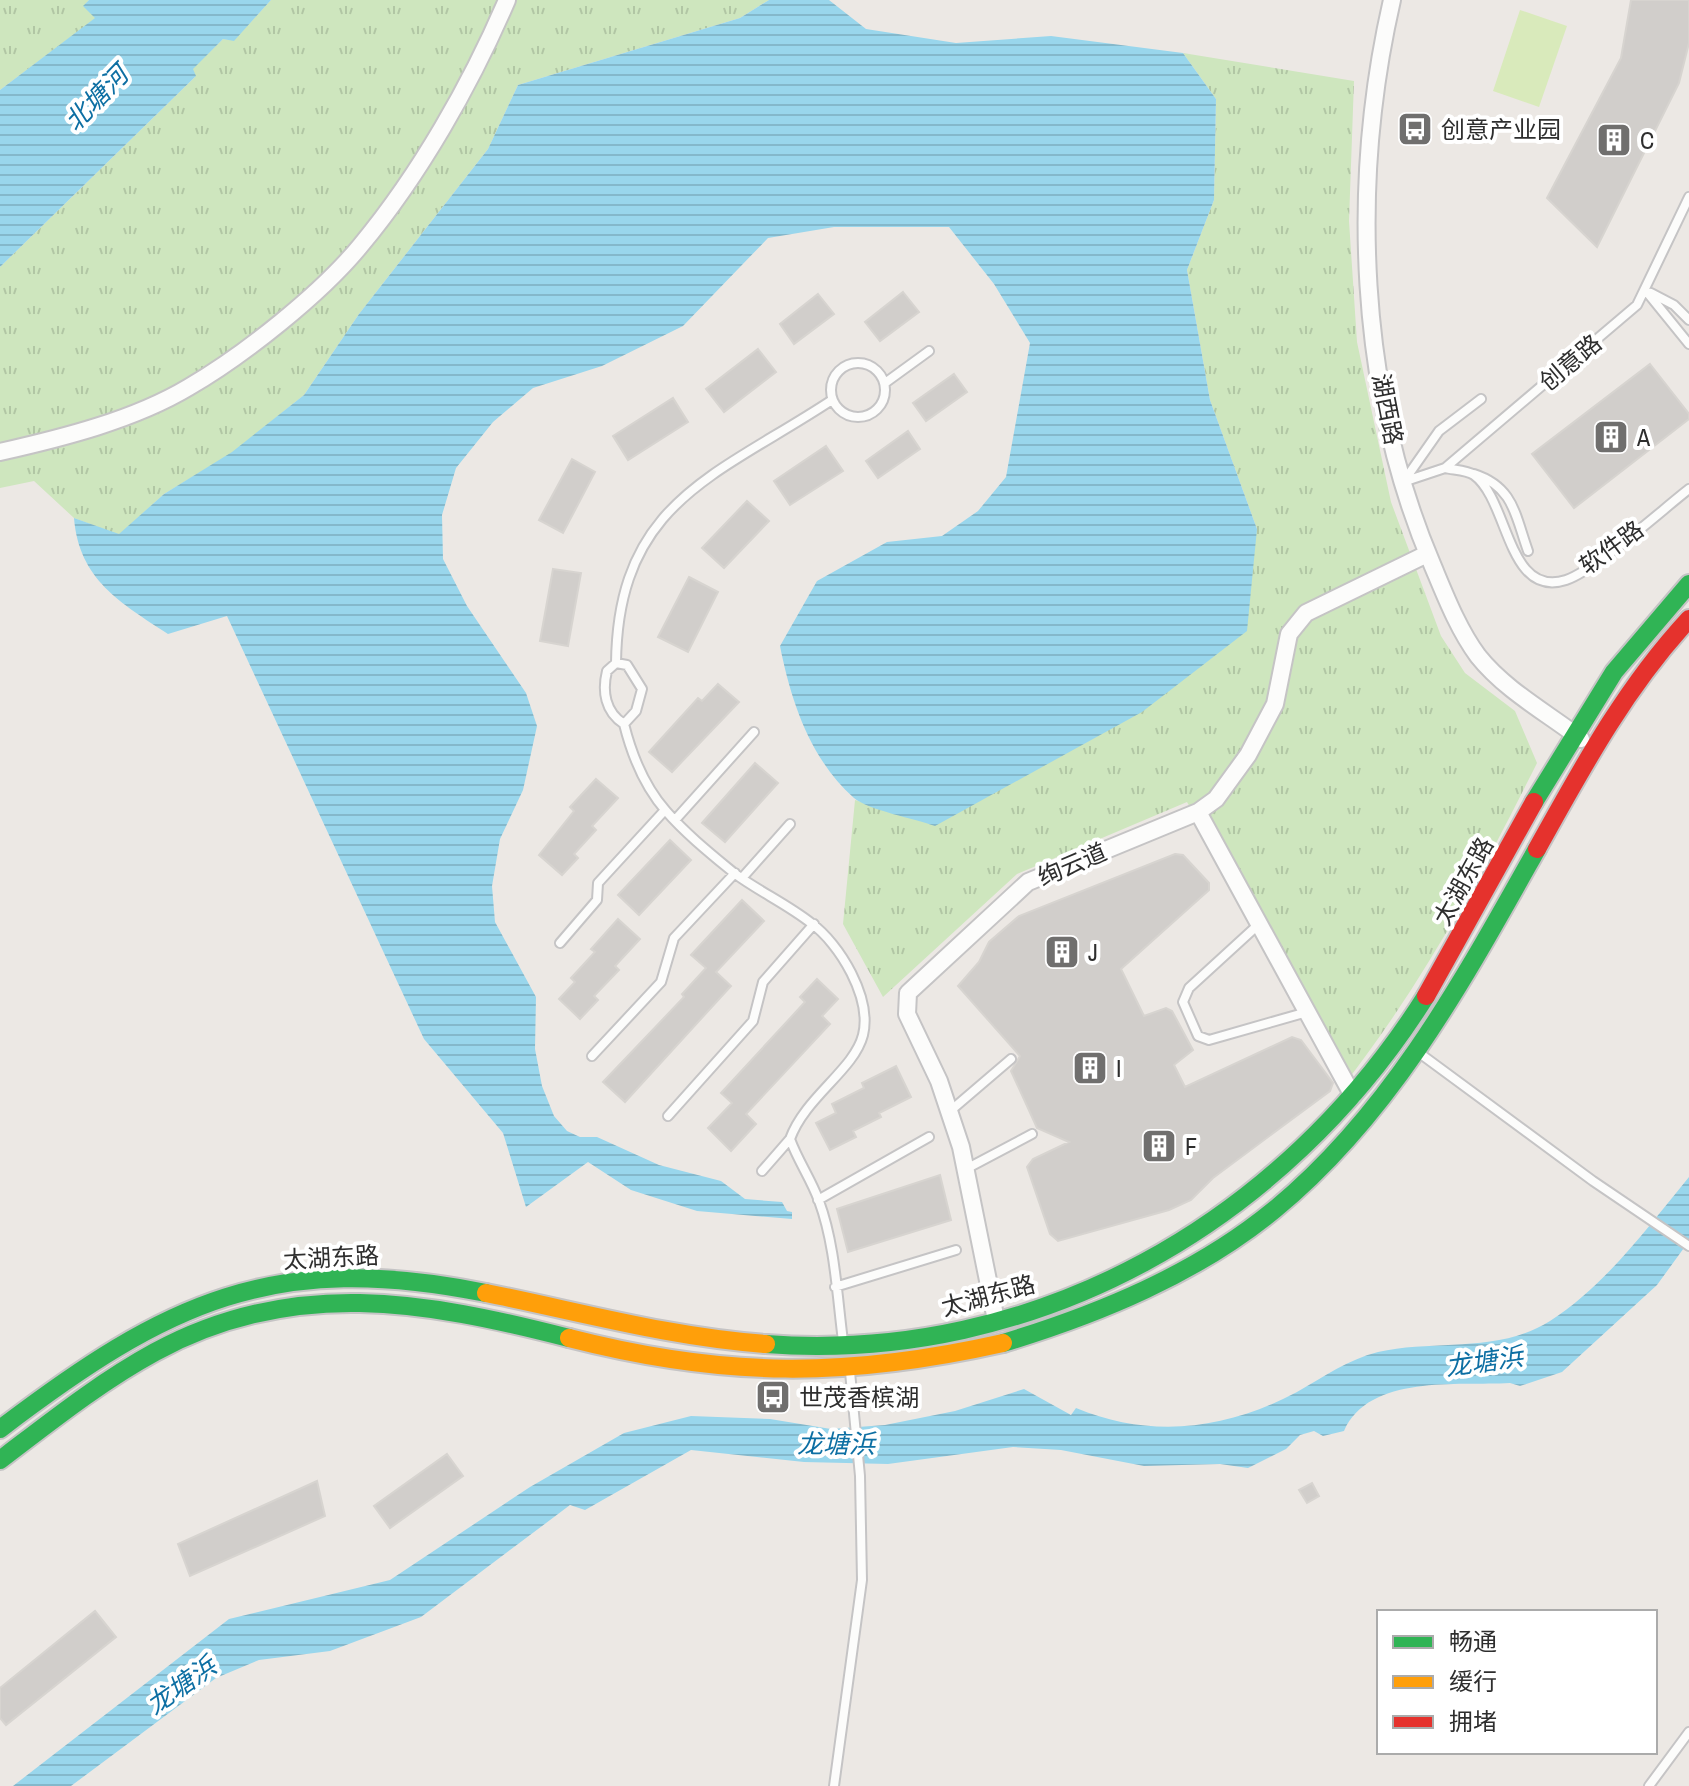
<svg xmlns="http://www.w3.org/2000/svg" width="1689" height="1786" font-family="'Archivo Narrow','Noto Sans SC',sans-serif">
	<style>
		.park { fill: url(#park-tufts) }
		.pitch { fill: #d9eabb }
		.water { fill: url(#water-rules) }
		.building { fill: #d1cecb; stroke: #d7d4d0; stroke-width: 2 }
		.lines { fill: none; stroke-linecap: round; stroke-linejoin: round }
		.lane-casing { stroke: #c5c4c5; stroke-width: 12 }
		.street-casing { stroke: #c5c4c5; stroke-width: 20 }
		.fast-casing { stroke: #c5c4c5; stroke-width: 22 }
		.slow-casing { stroke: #c5c4c5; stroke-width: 22 }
		.jam-casing { stroke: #c5c4c5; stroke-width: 22 }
		.lane { stroke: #fcfcfb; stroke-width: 8 }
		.street { stroke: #fcfcfb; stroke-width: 16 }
		.fast { stroke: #30b455; stroke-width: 18 }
		.slow { stroke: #ff9f0a; stroke-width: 18 }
		.jam { stroke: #e5322d; stroke-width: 18 }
		.labels { text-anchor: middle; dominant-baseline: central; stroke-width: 8; stroke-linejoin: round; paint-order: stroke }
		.poi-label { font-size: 24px; fill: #2e2e2e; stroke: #fff; text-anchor: start }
		.street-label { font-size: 24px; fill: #2e2e2e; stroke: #fff }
		.water-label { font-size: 26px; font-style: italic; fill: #0d6fa3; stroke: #fff }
	</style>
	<defs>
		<pattern id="park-tufts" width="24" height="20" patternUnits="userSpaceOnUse" patternTransform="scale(2)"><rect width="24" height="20" fill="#cee6be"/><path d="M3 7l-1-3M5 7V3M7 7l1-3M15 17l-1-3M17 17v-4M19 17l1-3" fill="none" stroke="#b1c6a4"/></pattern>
		<pattern id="water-rules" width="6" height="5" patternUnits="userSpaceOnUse" patternTransform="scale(2)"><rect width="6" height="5" fill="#99d6ec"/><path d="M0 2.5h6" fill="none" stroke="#84b8cb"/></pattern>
	</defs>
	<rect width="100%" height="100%" fill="#ece8e4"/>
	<path class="park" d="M 0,0 L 89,0 L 84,6 L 96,18 L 0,90 Z
		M 271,0 L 769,0 L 740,18 L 518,85 L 488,149 L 359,314 L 304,395 L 232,453 L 164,494 L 119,535 L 74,518 L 34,481 L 0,488 L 0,267 L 195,77 L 192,69 L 223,39 L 234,40 Z
		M 1183,53 L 1354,81 L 1349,221 L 1357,342 L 1391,502 L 1441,636 L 1465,673 L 1515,711 L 1537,763 C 1480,877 1421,986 1343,1086 L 1187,802 L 1017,874 L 883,997 L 843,924 L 855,800 L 935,825 L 1257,529 L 1210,400 L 1187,270 L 1214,200 L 1216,99 Z"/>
	<path class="pitch" d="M 1520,10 L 1567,26 L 1539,107 L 1493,91 Z"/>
	<path class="water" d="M 89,0 L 271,0 L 234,41 L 223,39 L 193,69 L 196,76 L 0,267 L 0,90 L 95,18 L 83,6 Z
		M 769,0 L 829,0 L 866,29 L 956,43 L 1051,36 L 1183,53 L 1216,99 L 1214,200 L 1187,270 L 1210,400 L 1257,529 L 1247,631 L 1142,712 L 935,826 C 916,819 868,810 854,798 C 810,759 791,701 780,646 L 817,581 L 887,542 L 942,536 L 978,511 L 1006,477 L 1030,343 L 994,284 L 949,227 L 834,227 L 768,238 L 683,326 L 602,366 L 533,388 L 493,422 L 456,468 L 442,515 L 443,559 L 467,606 L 526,693 L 537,726 L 523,790 L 500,839 L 492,886 L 495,922 L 536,997 L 535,1049 L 542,1086 L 554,1116 L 567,1131 L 580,1137 L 597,1137 L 659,1165 L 721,1181 L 745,1199 L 782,1202 L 787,1211 L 792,1212 L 792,1219 L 697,1211 L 631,1190 L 588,1162 L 526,1207 L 503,1133 L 424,1039 L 227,616 L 168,634 C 121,603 79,580 74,518 L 119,534 L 164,494 L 232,452 L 304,395 L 359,314 L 488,149 L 518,85 L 740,18 Z
		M 1689,1177 L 1689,1241 L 1657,1285 L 1562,1372 L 1520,1386 L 1510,1383 C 1458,1386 1369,1374 1344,1431 L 1323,1436 L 1314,1431 L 1300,1435 L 1286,1449 L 1248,1468 L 1220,1464 L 1144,1466 L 1061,1450 L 1013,1447 L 888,1464 L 804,1462 L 691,1450 L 585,1510 L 570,1505 L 421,1617 L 330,1651 L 259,1660 L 216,1678 L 71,1786 L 13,1786 L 229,1619 L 390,1580 L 530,1487 L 624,1433 L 691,1416 L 770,1419 L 831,1429 L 885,1425 L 955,1411 L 1024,1389 L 1071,1415 L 1076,1408 C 1151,1439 1226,1430 1297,1392 C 1325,1376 1347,1360 1378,1352 C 1436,1339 1497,1354 1550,1321 C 1606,1285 1647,1228 1689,1177 Z"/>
	<path class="building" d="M 1631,0 L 1689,0 L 1689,43 L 1679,83 L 1597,247 L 1547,198 L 1621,58 Z
		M 903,292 L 919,312 L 880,341 L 865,322 Z
		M 818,294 L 834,314 L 794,344 L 780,324 Z
		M 758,349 L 776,372 L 724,412 L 706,389 Z
		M 1650,364 L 1689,414 L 1689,419 L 1574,508 L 1532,454 Z
		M 954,374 L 967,392 L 926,421 L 913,403 Z
		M 673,398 L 688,422 L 628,460 L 613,436 Z
		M 908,431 L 920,449 L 878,478 L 866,461 Z
		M 826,446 L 843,471 L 790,505 L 774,481 Z
		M 572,459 L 595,472 L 563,533 L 539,520 Z
		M 747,501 L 769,521 L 724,568 L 702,548 Z
		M 553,569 L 581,573 L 568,646 L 540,641 Z
		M 689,577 L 718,592 L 688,652 L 658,637 Z
		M 718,684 L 739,702 L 672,772 L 649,752 L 698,698 L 702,701 Z
		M 755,763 L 778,783 L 725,842 L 702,823 Z
		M 596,779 L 618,798 L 592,826 L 596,830 L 574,854 L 578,858 L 562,875 L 539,855 L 574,811 L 570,807 Z
		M 670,840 L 691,860 L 639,915 L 618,895 Z
		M 1175,854 L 1183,855 L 1209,883 L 1209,890 L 1121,969 L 1144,1016 L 1166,1008 L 1172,1011 L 1193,1050 L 1174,1065 L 1185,1087 L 1292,1037 L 1301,1040 L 1333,1083 L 1330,1091 L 1213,1178 L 1191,1200 L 1169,1210 L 1058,1241 L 1050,1234 L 1027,1167 L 1033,1159 L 1069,1142 L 1037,1128 L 1011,1071 L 1020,1056 L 958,986 L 979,962 L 989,942 L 1019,916 Z
		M 742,900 L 764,921 L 716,972 L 731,986 L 625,1102 L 603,1082 L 684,997 L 682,994 L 706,968 L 691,955 Z
		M 618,919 L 640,939 L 615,966 L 619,970 L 594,996 L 598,1000 L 580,1019 L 559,999 L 575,982 L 571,978 L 595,952 L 591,949 Z
		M 817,979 L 838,999 L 822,1016 L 830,1024 L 746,1114 L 756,1124 L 731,1151 L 708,1128 L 732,1103 L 721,1093 L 805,1002 L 800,997 Z
		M 896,1066 L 911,1097 L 879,1113 L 881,1117 L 853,1131 L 856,1137 L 830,1150 L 816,1123 L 836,1113 L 832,1104 L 864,1088 L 862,1083 Z
		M 940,1175 L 951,1220 L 848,1252 L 837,1209 Z
		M 447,1454 L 463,1476 L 390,1528 L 374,1506 Z
		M 317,1481 L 325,1516 L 190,1576 L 178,1544 Z
		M 1312,1483 L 1319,1496 L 1307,1503 L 1299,1490 Z
		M 95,1611 L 116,1637 L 6,1725 L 0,1718 L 0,1688 Z"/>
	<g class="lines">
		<g class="lane-casing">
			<path id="lane" d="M 1646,291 L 1689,344
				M 1651,293 L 1674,305 L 1689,320
				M831 390a27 27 0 1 1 54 0a27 27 0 1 1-54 0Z
				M 885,383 L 929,351
				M 1445,468 C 1453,470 1467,470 1474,475 C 1509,500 1507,599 1566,580 C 1594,571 1662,510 1689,489
				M 1474,474 C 1514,487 1515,515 1528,551
				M 1404,481 L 1439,431 L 1481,399
				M 1403,482 L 1445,468 L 1637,305 L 1689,197
				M 616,663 C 618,501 717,476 832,400
				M 624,724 L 636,711 L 642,689 L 627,665 L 616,663 L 607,671 C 602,691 605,712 624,724 C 632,756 644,786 666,811 C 686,834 711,854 734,873 C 758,891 787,904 811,923 C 840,944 872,998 863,1035 C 854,1070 805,1097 790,1139 C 798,1161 811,1179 819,1201 C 835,1244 837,1295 843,1341
				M 675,820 L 754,732
				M 742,878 L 790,824
				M 1259,924 L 1189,988 L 1183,1002 L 1198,1036 L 1209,1040 L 1307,1012
				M 560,943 L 597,900 L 598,883 L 665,810
				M 1418,1052 L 1593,1181 L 1689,1246
				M 592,1056 L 661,982 L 674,938 L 735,873
				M 949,1112 L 1011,1059
				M 668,1116 L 753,1021 L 763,982 L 814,924
				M 966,1169 L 1032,1134
				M 762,1171 L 790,1139
				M 818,1200 L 929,1137
				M 835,1287 L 956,1250
				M 834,1786 L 862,1580 L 860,1476 L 850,1372
				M 1649,1786 L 1689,1732"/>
		</g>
		<g class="street-casing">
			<path id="street" d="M 1392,0 C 1350,183 1358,390 1432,564 C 1445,595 1458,629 1478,656 C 1505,690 1547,713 1581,739
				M 0,452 C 62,438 134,420 189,387 C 244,355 321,294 361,245 C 420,174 471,84 507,0
				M 1198,812 L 1353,1096
				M 996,1320 L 961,1147 L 939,1081 L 907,1014 L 908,993 L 1028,882 L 1198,812 L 1216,799 L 1248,755 L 1275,704 L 1289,634 L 1306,613 L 1427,554"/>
		</g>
		<g class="fast-casing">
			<path id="fast" d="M 1534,802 L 1614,672 L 1689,584
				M 1003,1343 C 1099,1314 1196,1274 1274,1210 C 1391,1114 1464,979 1537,849
				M 766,1344 C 1037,1364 1284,1222 1426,996
				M 0,1429 C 167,1302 273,1250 486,1293
				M 0,1460 C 50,1422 100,1382 155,1352 C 293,1277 425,1301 569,1338"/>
		</g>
		<g class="slow-casing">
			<path id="slow" d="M 486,1293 C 581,1312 669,1337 766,1344
				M 569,1338 C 725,1378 847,1378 1003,1343"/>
		</g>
		<g class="jam-casing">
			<path id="jam" d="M 1537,849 C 1582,768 1625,688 1689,619
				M 1426,996 L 1534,802"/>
		</g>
		<use href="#lane" class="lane"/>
		<use href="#street" class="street"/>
		<use href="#fast" class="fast"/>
		<use href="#slow" class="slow"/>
		<use href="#jam" class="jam"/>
	</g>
	<defs>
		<g id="bus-square" transform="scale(1.8)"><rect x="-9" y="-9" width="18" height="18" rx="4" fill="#706f6e" stroke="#fff"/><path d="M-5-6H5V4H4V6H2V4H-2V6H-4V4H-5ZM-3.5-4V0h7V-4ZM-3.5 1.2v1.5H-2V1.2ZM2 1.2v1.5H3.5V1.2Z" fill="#fff"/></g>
		<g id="building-square" transform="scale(1.8)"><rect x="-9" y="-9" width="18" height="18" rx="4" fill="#706f6e" stroke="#fff"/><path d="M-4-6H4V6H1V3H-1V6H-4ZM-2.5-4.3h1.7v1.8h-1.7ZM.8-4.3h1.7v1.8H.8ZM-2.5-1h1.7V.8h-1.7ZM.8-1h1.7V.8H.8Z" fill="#fff"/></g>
	</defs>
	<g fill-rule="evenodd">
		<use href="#bus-square" x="1415" y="129"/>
		<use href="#building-square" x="1614" y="140"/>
		<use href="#building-square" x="1611" y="437"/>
		<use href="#building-square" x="1062" y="952"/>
		<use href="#building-square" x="1090" y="1068"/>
		<use href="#building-square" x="1159" y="1146"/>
		<use href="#bus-square" x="773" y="1397"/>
	</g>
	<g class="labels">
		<g class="poi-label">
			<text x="1441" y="129">创意产业园</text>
			<text x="1640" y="140">C</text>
			<text x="1637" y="437">A</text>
			<text x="1088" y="952">J</text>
			<text x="1116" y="1068">I</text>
			<text x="1185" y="1146">F</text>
			<text x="799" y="1397">世茂香槟湖</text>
		</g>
		<g class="street-label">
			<text transform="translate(1570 362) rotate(-40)">创意路</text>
			<text transform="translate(1388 409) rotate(79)">湖西路</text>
			<text transform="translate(1611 547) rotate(-36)">软件路</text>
			<text transform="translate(1072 864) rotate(-23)">绚云道</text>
			<text transform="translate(1463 881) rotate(-61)">太湖东路</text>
			<text transform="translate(331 1257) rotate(-3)">太湖东路</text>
			<text transform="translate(988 1295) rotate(-15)">太湖东路</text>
		</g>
		<g class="water-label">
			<text transform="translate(96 98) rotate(-46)">北塘河</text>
			<text transform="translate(1484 1361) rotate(-8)">龙塘浜</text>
			<text x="836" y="1443">龙塘浜</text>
			<text transform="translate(181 1685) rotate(-35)">龙塘浜</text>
		</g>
	</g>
	<rect x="1377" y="1610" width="280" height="144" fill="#ffffff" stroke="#ababab" stroke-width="2"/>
	<rect x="1393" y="1636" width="40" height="12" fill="#30b455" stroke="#ababab" stroke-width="2"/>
	<text x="1449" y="1650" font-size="24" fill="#2e2e2e">畅通</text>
	<rect x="1393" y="1676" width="40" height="12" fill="#ff9f0a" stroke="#ababab" stroke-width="2"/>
	<text x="1449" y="1690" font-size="24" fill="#2e2e2e">缓行</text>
	<rect x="1393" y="1716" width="40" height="12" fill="#e5322d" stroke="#ababab" stroke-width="2"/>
	<text x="1449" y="1730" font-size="24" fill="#2e2e2e">拥堵</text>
</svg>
